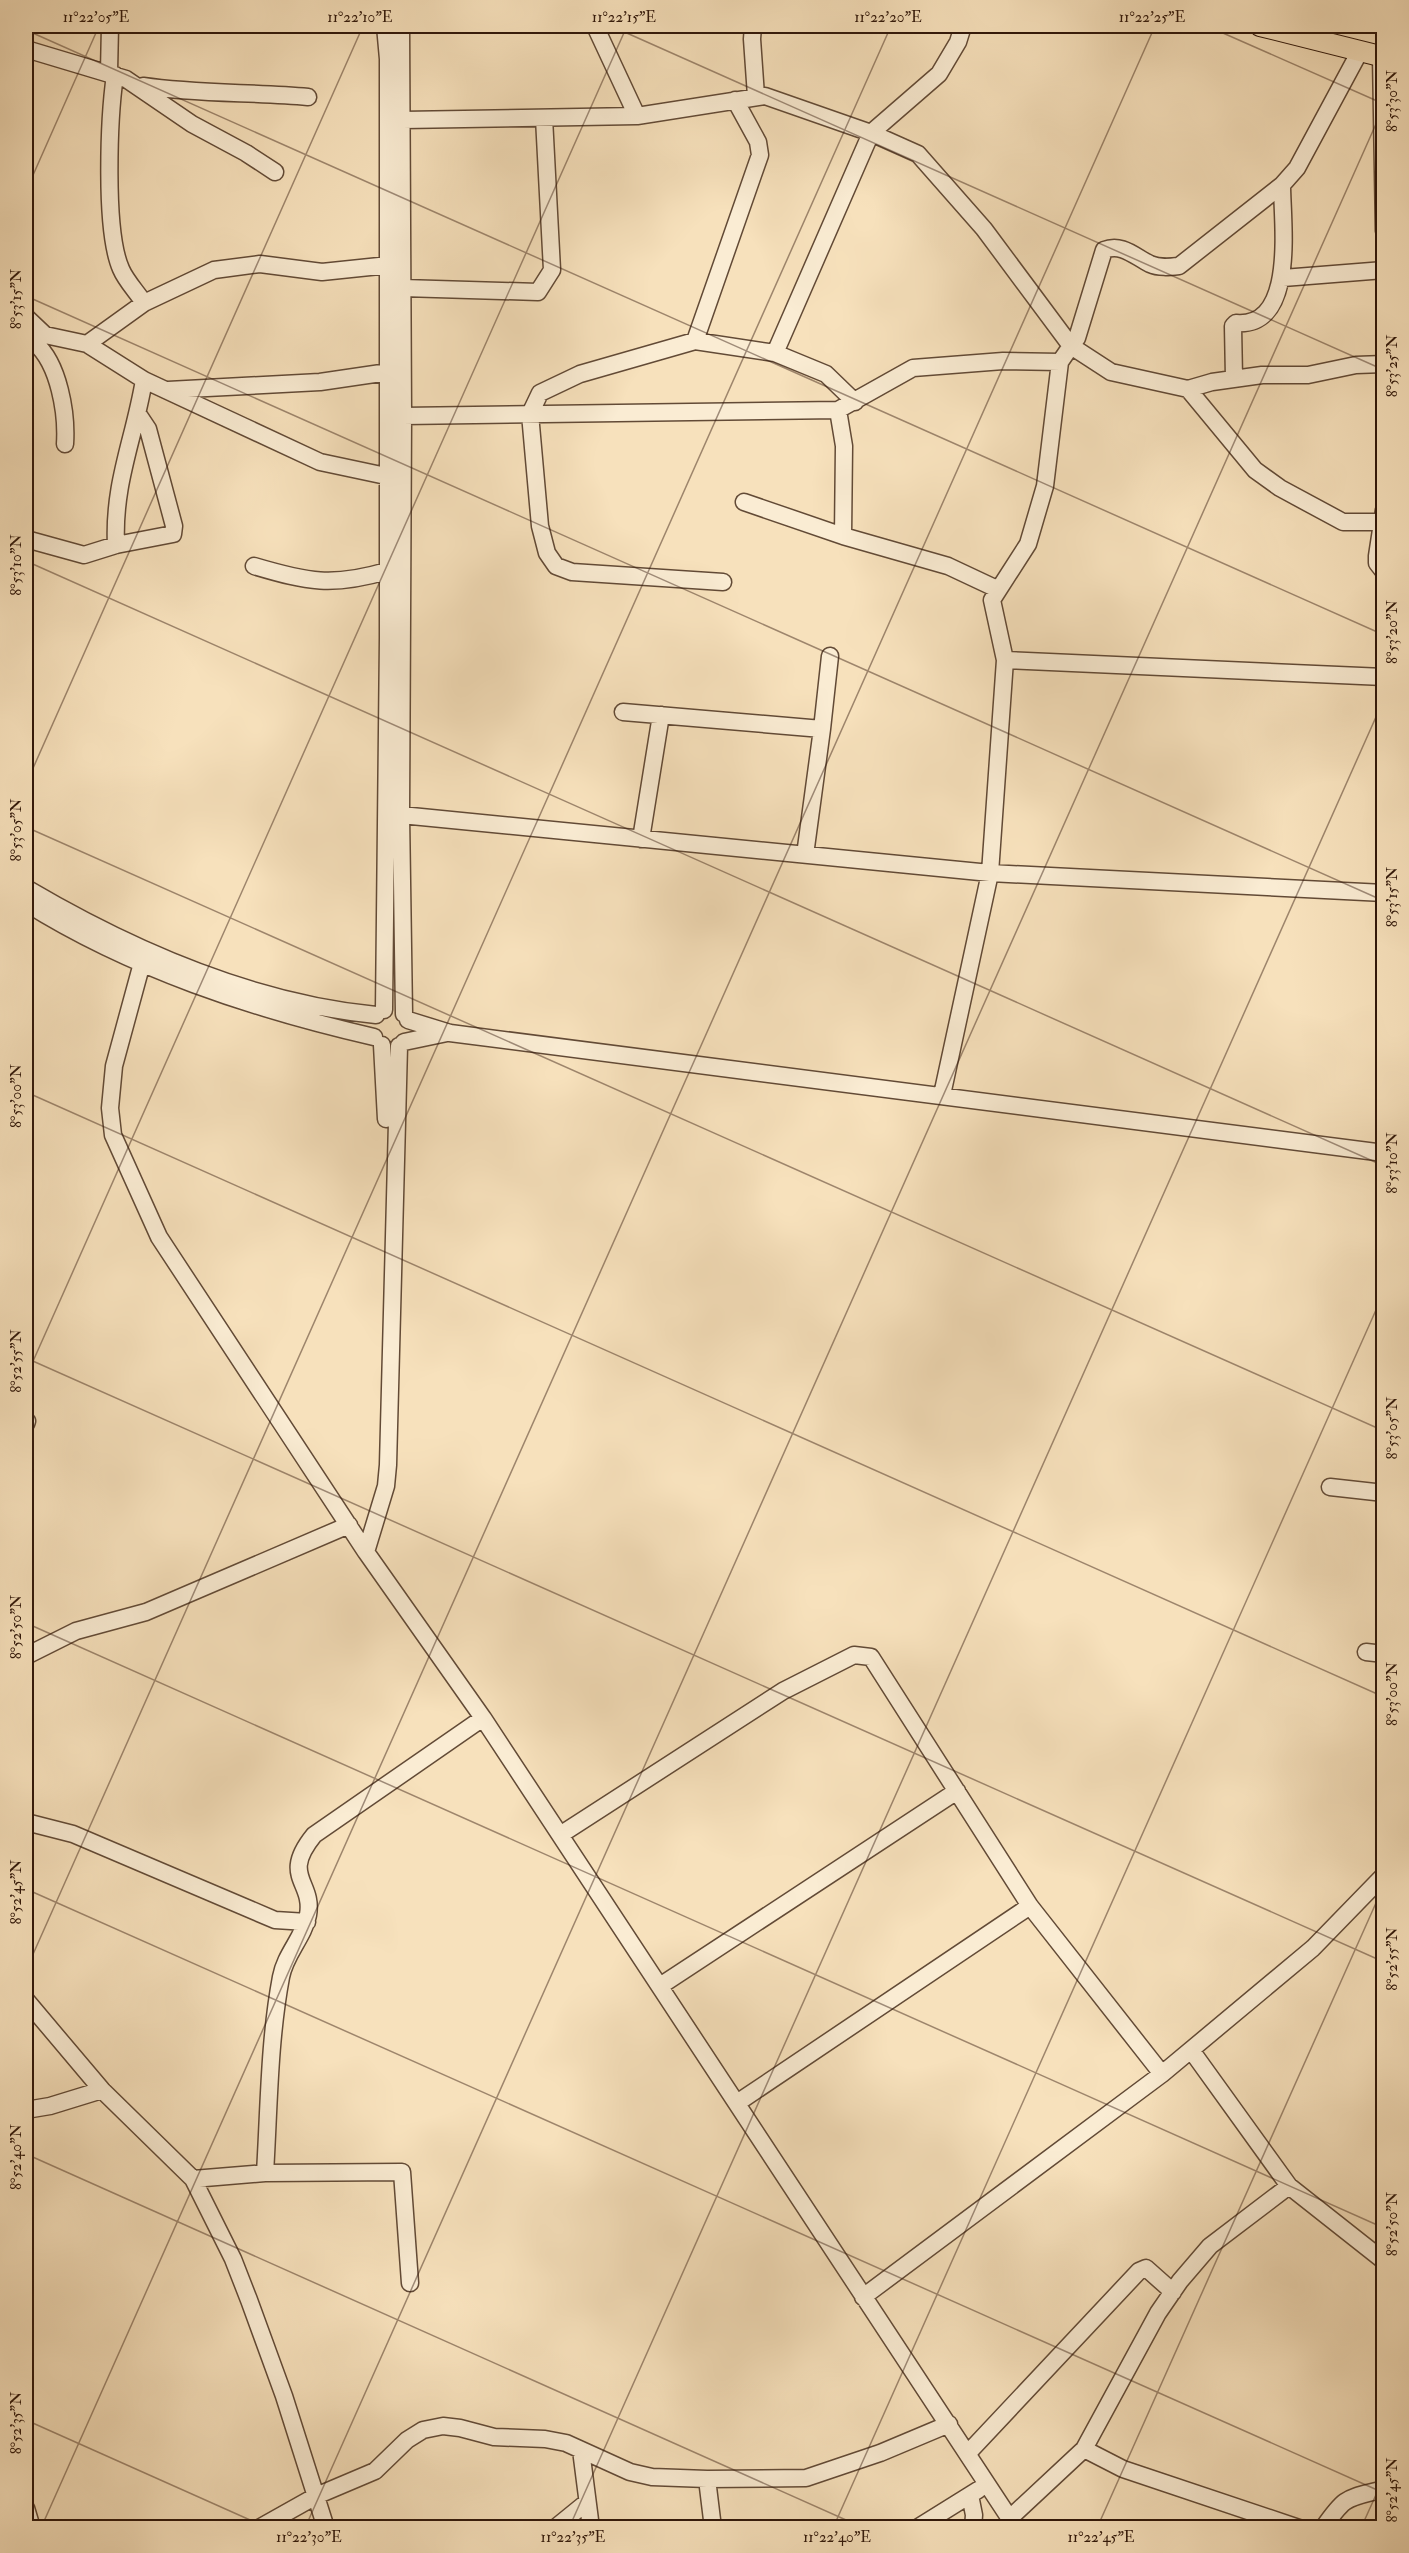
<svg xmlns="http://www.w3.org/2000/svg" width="1409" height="2553" font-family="'IM FELL Double Pica',serif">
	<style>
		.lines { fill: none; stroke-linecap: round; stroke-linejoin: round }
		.minor-casing { stroke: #624a36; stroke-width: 19 }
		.major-casing { stroke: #30170a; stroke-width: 22 }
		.minor { stroke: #faecd3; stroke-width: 16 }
		.major { stroke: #f7e1bc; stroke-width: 20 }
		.ticks { fill: none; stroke: #30170a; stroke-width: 1.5; stroke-opacity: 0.45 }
		.neatline { fill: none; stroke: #30170a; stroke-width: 2 }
		.ticks-label { font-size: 15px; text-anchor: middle; fill: #30170a }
	</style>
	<rect width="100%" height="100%" fill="#f7e1bc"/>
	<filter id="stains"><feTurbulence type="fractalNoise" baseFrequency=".00333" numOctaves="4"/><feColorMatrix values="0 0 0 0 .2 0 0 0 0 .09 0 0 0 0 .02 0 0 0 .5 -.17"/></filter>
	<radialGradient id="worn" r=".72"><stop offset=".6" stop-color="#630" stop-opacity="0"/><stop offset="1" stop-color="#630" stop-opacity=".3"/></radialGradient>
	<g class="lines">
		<g class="minor-casing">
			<path id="minor" d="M 401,26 L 403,416 L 401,815 L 404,1014
				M 595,26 L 637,116 L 765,96 L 871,133 L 918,154 L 984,229 L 1071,346 L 1060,362 L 1045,486 L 1028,544 L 992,600 L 1005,660
				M 753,26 L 752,39 L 756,96
				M 26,49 L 126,79 L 192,124 L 246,153 L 275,172
				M 1360,51 L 1297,168 L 1282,185 L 1179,266 C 1169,267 1159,268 1150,264 C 1134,256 1122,243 1104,250 L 1077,338 L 1071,346 L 1111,372 L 1188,389 L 1255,470 L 1280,488 L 1343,522 L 1384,522
				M 1381,56 L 1384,231
				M 109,72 L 110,26
				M 115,75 C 109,117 104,231 121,269 C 126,281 137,292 144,303
				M 143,86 C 196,94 254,92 308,97
				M 403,120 L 637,116
				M 1283,278 L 1384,270
				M 403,288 L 538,292 L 552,270 L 544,118
				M 26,317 L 45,335 L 87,344 L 144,380 L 320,462 L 386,476
				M 695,341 L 760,155 L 758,142 L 735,100
				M 35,343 C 59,364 67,413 65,444
				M 87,344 L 144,303 L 214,270 L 260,264 L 322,272 L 389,265
				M 775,353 L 871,133 L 939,74 L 958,42 L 963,26
				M 1234,378 L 1233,326 L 1236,323 C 1297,328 1282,222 1282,185
				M 1188,389 L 1212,382 L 1262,375 L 1308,375 L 1356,365 L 1384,364
				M 168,390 L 320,382 L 388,372
				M 838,410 L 844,446 L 843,536
				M 403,416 L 838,410 L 913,368 L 1003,361 L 1060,362
				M 744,502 L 843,536 L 948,566 L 997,589
				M 1384,510 L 1377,556 L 1377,563 L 1384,572
				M 26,539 L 84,555 L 116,545 L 173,534 L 174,526 L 148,429 L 138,414
				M 116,545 C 113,483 134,440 144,380
				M 254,566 C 308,582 332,587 387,571
				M 723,582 L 572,572 L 556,566 L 547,553 L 540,526 L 530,414 L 540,393 L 580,374 L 695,341 L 775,353 L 826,374 L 855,402
				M 623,712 L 822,729 L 830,656
				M 401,815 L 990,873 L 1384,893
				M 641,839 L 661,715
				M 805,855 L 822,729
				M 26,888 C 133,951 252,1003 376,1015
				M 26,903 C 131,969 253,1009 374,1037
				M 142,963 L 114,1066 L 110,1108 L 113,1135 L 159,1237 L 366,1552 L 483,1718 L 1016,2528
				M 384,1010 L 388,638 L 388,59 L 385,26
				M 408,1020 L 450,1033 L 1384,1153
				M 404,1042 L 447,1033
				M 382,1045 L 386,1119
				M 942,1095 L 990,873 L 1005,660 L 1384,677
				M 26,1424 L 27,1421
				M 1330,1487 L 1384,1493
				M 366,1552 L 386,1486 L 388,1465 L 399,1046
				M 1366,1652 L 1384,1654
				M 26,1656 L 76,1631 L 146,1612 L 349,1525
				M 26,1822 L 73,1834 L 275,1920 L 307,1922
				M 560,1835 L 783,1691 L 854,1655 L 871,1657 L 1030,1906 L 1162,2074
				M 660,1986 L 957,1791
				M 26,2000 L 102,2090 L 193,2179 L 233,2259 L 249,2300 L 284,2396 L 326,2528
				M 1191,2050 L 1289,2186 L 1384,2261
				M 737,2103 L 1030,1906
				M 26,2110 L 50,2106 L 102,2090
				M 265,2173 C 269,2108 269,2041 281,1977 C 285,1954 304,1937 308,1915 C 314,1881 280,1877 314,1835 L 483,1718
				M 193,2179 L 265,2173 L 402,2172 L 410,2283
				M 863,2297 L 1162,2074 L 1313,1948 L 1384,1875
				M 1084,2449 L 1123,2469 L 1299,2528
				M 581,2450 L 591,2528
				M 968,2453 L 1139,2271 L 1146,2268 L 1173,2292
				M 707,2479 L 713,2528
				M 26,2508 L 32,2528
				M 1010,2518 L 1084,2449 L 1158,2313 L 1180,2281 L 1210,2246 L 1289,2186
				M 259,2528 L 316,2496 L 375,2471 L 407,2440 L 423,2430 L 443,2426 L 460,2428 L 494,2437 L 545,2439 L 566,2443 L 630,2472 L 652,2477 L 707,2479 L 806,2478 L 880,2453 L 949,2424
				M 555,2528 L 587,2502
				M 917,2528 L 970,2495
				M 973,2528 L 974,2515 L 970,2495 L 978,2490
				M 1323,2528 C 1346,2495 1346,2499 1384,2489"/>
		</g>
		<g class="major-casing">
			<path id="major" d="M 1260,26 L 1384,57"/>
		</g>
		<use href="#minor" class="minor"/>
		<use href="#major" class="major"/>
	</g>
	<path class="ticks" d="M 611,26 L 1384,370M 1207,26 L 1384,104M 26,30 L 1384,635M 26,191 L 99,26M 26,296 L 1384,901M 26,561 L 1384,1166M 26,784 L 363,26M 26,827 L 1384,1431M 26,1092 L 1384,1697M 26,1358 L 1384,1962M 26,1377 L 627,26M 26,1623 L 1384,2228M 26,1889 L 1384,2493M 26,1970 L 891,26M 26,2154 L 864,2528M 26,2420 L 268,2528M 41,2528 L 1155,26M 305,2528 L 1384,106M 569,2528 L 1384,699M 833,2528 L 1384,1292M 1097,2528 L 1384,1885M 1361,2528 L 1384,2477"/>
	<rect width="1409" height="2553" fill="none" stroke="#f7e1bc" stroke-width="66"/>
	<rect x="33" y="33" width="1343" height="2487" class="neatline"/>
	<g class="ticks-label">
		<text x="96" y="22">11°22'05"E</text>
		<text x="360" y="22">11°22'10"E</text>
		<text x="624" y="22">11°22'15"E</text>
		<text x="888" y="22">11°22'20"E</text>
		<text x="1152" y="22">11°22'25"E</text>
		<text transform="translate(1392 101) rotate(-90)" y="5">8°53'30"N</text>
		<text transform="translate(16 299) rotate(-90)" y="5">8°53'15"N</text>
		<text transform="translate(1392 366) rotate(-90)" y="5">8°53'25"N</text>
		<text transform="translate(16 565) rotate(-90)" y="5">8°53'10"N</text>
		<text transform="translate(1392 632) rotate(-90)" y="5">8°53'20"N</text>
		<text transform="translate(16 830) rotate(-90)" y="5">8°53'05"N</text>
		<text transform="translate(1392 897) rotate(-90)" y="5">8°53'15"N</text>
		<text transform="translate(16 1096) rotate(-90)" y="5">8°53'00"N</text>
		<text transform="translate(1392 1163) rotate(-90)" y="5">8°53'10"N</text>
		<text transform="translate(16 1361) rotate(-90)" y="5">8°52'55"N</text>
		<text transform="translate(1392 1428) rotate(-90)" y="5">8°53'05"N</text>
		<text transform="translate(16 1627) rotate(-90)" y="5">8°52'50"N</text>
		<text transform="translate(1392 1694) rotate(-90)" y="5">8°53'00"N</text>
		<text transform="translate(16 1892) rotate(-90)" y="5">8°52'45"N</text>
		<text transform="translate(1392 1959) rotate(-90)" y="5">8°52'55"N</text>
		<text transform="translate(16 2157) rotate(-90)" y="5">8°52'40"N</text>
		<text transform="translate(1392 2224) rotate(-90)" y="5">8°52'50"N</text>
		<text transform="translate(16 2423) rotate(-90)" y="5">8°52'35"N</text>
		<text transform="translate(1392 2490) rotate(-90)" y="5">8°52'45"N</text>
		<text x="309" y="2542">11°22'30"E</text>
		<text x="573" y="2542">11°22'35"E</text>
		<text x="837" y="2542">11°22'40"E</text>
		<text x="1101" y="2542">11°22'45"E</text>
	</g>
	<rect width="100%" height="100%" filter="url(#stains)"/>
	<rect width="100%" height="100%" fill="url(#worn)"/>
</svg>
